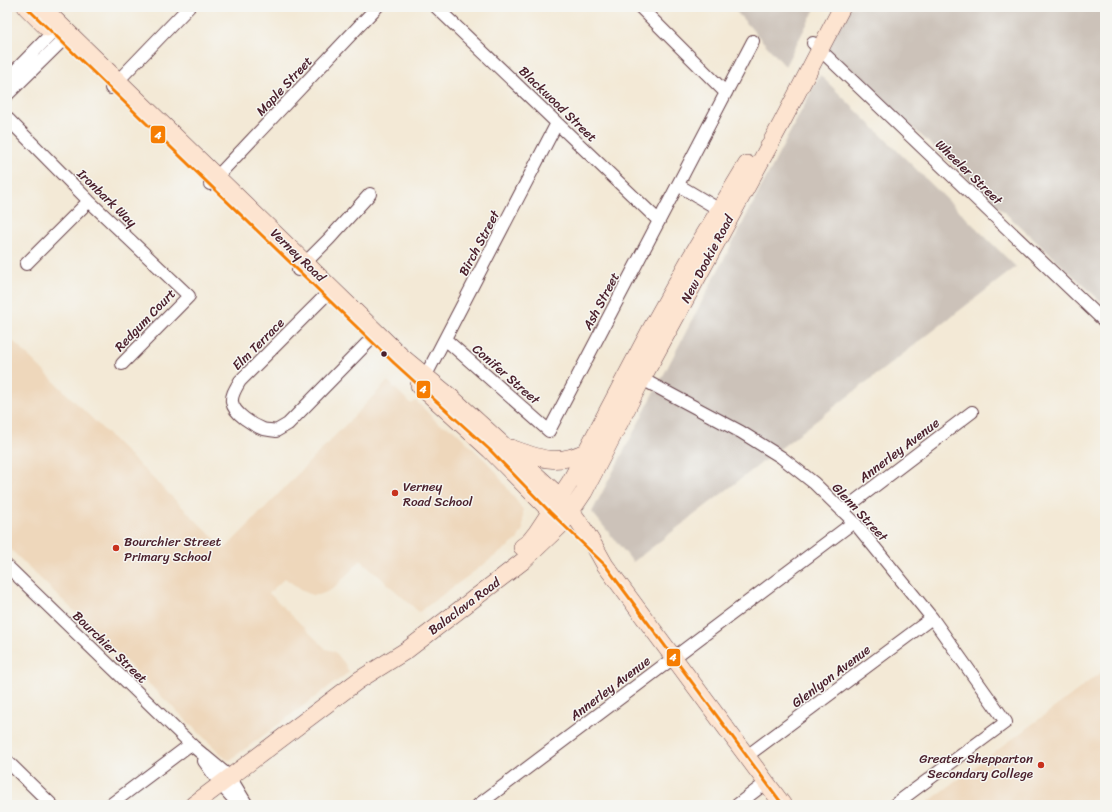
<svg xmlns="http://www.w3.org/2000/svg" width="1112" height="812" font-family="Sriracha,sans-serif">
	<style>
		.built { fill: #eed7bb }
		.industrial { fill: #ccc2b9 }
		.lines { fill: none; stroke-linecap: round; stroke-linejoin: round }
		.street-casing { stroke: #633d45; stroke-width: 14 }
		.secondary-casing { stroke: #633d45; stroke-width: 18 }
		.street { stroke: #fff; stroke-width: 12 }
		.secondary { stroke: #fde4d0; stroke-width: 17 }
		.bus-1-casing { stroke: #f6f6f2; stroke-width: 6 }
		.bus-1 { stroke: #f67d02; stroke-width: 3 }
		.bus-dot { fill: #4a1f2b; stroke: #f6f6f2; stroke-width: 1.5 }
		.poi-dot { fill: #c8321e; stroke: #f6f6f2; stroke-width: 1.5 }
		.labels { text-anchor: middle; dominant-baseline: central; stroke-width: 3; stroke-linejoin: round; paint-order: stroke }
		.street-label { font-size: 13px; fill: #4a1f2b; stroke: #f6f6f2 }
		.poi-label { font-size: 13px; fill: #4a1f2b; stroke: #f6f6f2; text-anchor: start }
		.line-badge { stroke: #f6f6f2; stroke-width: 1.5 }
		.badge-label { font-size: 11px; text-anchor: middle; font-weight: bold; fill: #fff }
	</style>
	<rect width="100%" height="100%" fill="#f6f6f2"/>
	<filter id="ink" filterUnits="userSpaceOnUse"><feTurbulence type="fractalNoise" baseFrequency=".025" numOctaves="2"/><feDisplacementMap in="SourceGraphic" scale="8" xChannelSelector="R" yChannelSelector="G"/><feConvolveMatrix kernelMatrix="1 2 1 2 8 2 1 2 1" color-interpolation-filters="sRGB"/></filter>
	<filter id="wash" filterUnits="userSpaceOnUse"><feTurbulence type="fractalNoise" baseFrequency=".012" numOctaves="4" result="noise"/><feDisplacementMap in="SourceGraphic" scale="16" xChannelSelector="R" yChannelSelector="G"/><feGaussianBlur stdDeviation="0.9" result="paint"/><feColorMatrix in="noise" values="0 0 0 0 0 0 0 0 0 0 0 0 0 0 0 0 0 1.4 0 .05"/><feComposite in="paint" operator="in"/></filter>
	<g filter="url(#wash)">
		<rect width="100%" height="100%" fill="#f3e9d6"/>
		<path class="built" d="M 7,335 L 225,549 L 388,381 L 411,404 L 416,401 L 439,424 L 453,429 L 492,467 L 523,510 L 523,529 L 517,540 L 419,612 L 361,560 L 334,588 L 329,591 L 319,595 L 312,595 L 301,590 L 285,578 L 269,593 L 326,649 L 333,651 L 337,654 L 345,664 L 349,672 L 230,760 L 226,759 L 7,546 Z
			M 1105,669 L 1105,805 L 924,805 L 1070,696 Z"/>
		<path class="industrial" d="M 732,7 L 816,7 L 785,66 Z
			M 845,7 L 1105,7 L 1105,305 L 824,46 Z
			M 820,75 L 1016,267 L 633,562 L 592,512 Z"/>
	</g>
	<g filter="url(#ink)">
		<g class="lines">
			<g class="street-casing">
				<path id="street" d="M 436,7 L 659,221
					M 640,7 L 726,93
					M 813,43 L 1105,322
					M 7,79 L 60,25
					M 111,88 L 189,7
					M 7,95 L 69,34
					M 7,118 L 89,201 L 189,296 L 122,364
					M 210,184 L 377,7
					M 678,185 L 725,213
					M 26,264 L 89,201
					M 298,270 L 329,239 L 370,194
					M 332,289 L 240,381 C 236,388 231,395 232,402 C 234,414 253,425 263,429 C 267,430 272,430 276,431 L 288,424 L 378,332
					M 445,339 L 549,431 L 753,41
					M 425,377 L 557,123
					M 642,379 L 741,432 L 781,457 L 814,483 L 854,522 L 932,618 L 1006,722 L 894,805
					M 842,511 L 972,412
					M 7,566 L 194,747 L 230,777 L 247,805
					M 747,756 L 932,618
					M 7,761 L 52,805
					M 204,761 L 221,785 L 239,805
					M 110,805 L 191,744
					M 478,805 L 854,522
					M 737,805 L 767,782"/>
			</g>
			<g class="secondary-casing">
				<path id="secondary" d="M 26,7 L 47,28
					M 42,7 L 401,356 L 453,399 L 560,497 C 578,518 592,541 605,565 L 783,805
					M 419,385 L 490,450 L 557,518
					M 511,448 C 541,459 557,466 587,451
					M 522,547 L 529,542 L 537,532 L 570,482 L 652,327 L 691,257 L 747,164
					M 193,805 L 359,680 L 407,650 L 523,561 L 563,523 L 584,492 L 642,379 L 781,124 L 842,7"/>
			</g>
			<use href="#street" class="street"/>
			<use href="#secondary" class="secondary"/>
			<g class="bus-1-casing">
				<path id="bus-1" d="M 26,7 L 394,363 L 490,450 L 550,512 L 605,565 L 783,805"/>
			</g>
			<use href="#bus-1" class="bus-1"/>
		</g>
	</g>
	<circle class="bus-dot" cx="384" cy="354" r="3.5"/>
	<g class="poi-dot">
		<circle cx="395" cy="493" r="4"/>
		<circle cx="116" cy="548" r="4"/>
		<circle cx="1041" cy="765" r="4"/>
	</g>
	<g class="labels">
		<g class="street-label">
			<text transform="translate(284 86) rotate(-47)">Maple Street</text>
			<text transform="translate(558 104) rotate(44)">Blackwood Street</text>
			<text transform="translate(969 172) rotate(44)">Wheeler Street</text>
			<text transform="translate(107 198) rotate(44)">Ironbark Way</text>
			<text transform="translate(479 243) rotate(-62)">Birch Street</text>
			<text transform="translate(298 255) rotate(44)">Verney Road</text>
			<text transform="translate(707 259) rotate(-62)">New Dookie Road</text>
			<text transform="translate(601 301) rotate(-62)">Ash Street</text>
			<text transform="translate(145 320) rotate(-46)">Redgum Court</text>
			<text transform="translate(258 344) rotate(-45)">Elm Terrace</text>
			<text transform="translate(506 374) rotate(41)">Conifer Street</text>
			<text transform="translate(899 450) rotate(-37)">Annerley Avenue</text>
			<text transform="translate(860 512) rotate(47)">Glenn Street</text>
			<text transform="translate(464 606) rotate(-37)">Balaclava Road</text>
			<text transform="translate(110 647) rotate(44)">Bourchier Street</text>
			<text transform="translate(831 676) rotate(-37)">Glenlyon Avenue</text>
			<text transform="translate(610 688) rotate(-37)">Annerley Avenue</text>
		</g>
		<g class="poi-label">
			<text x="403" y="486">Verney<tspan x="403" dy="15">Road School</tspan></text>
			<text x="124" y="541">Bourchier Street<tspan x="124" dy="15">Primary School</tspan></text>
			<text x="1033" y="758" text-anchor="end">Greater Shepparton<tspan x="1033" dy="15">Secondary College</tspan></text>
		</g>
	</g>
	<g class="line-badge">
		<rect x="150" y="125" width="16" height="19" rx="4" fill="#f67d02"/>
		<rect x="416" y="380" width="15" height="19" rx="4" fill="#f67d02"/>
		<rect x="666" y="648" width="15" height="19" rx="4" fill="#f67d02"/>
	</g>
	<g class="badge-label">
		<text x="158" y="139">4</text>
		<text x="423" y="393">4</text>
		<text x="673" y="661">4</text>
	</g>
	<rect width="1112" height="812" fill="none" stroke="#f6f6f2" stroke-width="24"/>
</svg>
